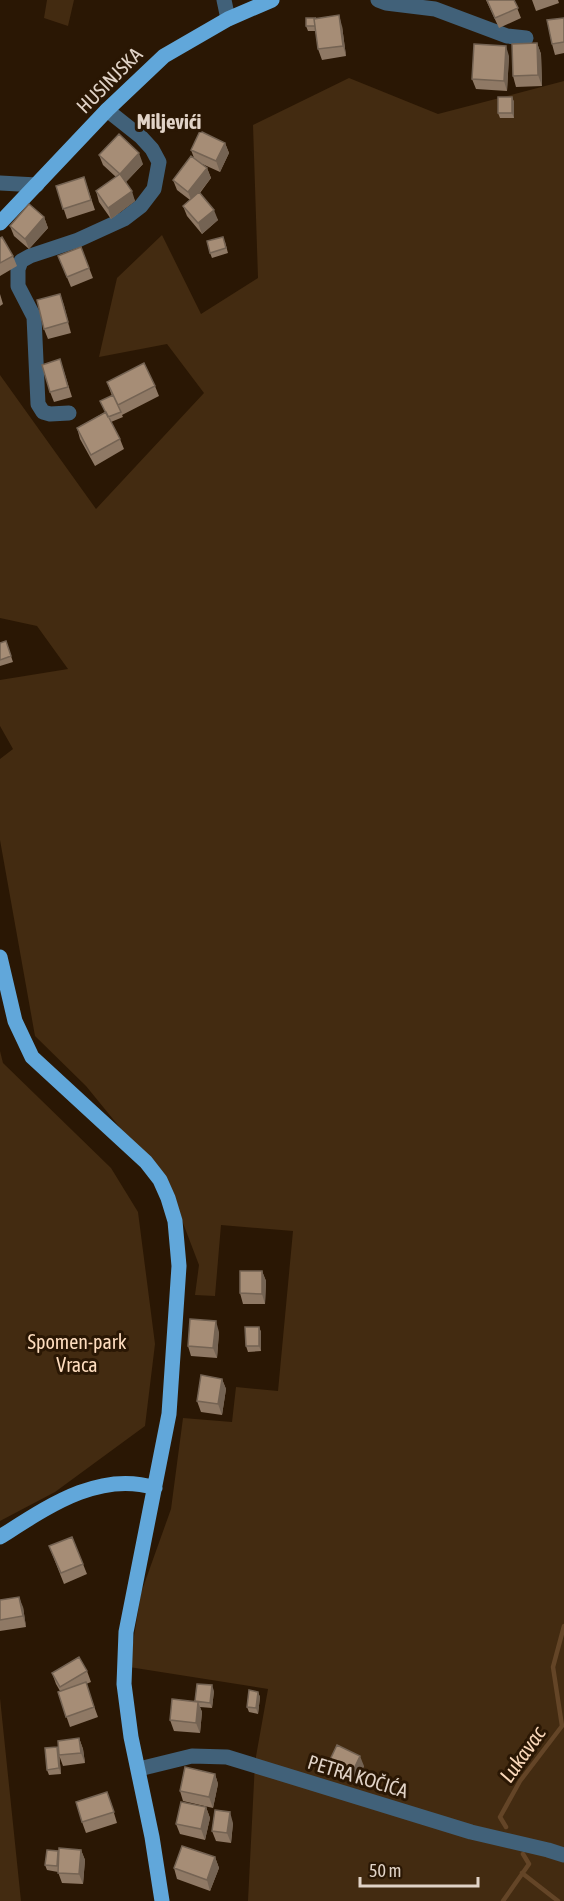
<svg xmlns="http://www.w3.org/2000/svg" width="564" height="1901" font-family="'Asap Condensed',sans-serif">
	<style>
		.green { fill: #432b11 }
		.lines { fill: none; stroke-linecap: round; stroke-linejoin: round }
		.stream { stroke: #644527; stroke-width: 4.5 }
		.minor { stroke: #416179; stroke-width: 15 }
		.major { stroke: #61a7da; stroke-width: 15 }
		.wall { fill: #8f7965 }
		.shaded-wall { fill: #746353 }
		.building { fill: #a68d76; stroke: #746353; stroke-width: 1.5 }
		.labels { text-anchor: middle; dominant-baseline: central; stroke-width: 6; stroke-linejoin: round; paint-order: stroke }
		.street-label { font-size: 20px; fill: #e1d3c7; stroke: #2a1704 }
		.park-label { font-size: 20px; fill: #feddbf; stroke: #2a1704 }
		.neighbourhood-label { font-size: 21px; font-weight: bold; fill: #e1d3c7; stroke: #2a1704 }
		.water-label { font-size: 21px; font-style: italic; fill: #f9d7b9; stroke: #2a1704 }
	</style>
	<rect width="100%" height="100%" fill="#2a1704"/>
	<path class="green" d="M 47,0 L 74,0 L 68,26 L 44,18 Z
		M 349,78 L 438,114 L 564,81 L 564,1901 L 248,1901 L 255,1762 L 268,1689 L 129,1667 L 141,1593 L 171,1509 L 183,1418 L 232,1422 L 236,1387 L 278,1391 L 293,1231 L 221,1225 L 215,1296 L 195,1295 L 199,1265 L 170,1189 L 86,1086 L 35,1036 L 0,840 L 0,759 L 13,749 L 0,726 L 0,680 L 68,669 L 37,626 L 0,618 L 0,375 L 96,509 L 204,393 L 167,344 L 99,357 L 117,278 L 162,235 L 201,314 L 258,278 L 253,125 Z
		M 0,1051 L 3,1063 L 111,1168 L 138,1212 L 155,1344 L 145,1426 L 55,1492 L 0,1521 Z
		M 0,1698 L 21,1901 L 0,1901 Z"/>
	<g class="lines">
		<path class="stream" d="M 506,1827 L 500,1817 L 520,1781 L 562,1726 L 553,1667 L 564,1626
			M 522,1873 L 558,1901
			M 503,1901 L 529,1864 L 523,1854"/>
		<path class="minor" d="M 224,0 L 228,19
			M 378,0 L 386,3 L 435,9 L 507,36 L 526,38
			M 0,183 L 37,185
			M 69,413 L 50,414 L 43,412 L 38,404 L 34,317 L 18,286 L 18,269 L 21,261 L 30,256 L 78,240 L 124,219 L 141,206 L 154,189 L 159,162 L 152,149 L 141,137 L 107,110
			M 139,1769 L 192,1756 L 227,1757 L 471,1832 L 548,1850 L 564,1855"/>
		<path class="major" d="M 0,223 L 107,110 L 164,56 L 228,19 L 272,0
			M 0,957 L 15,1021 L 32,1057 L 146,1162 L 160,1180 L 168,1198 L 175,1221 L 179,1266 L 169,1414 L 126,1632 L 124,1684 L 131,1737 L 152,1837 L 162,1901
			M 0,1537 C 46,1508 99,1470 155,1488"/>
	</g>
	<path class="wall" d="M 486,0 L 514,0 L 521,18 L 499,28 Z
		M 532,0 L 558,0 L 559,3 L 536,11 Z
		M 564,18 L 564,53 L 555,55 L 552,44 Z
		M 306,26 L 342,26 L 346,56 L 322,60 L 318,49 L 316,31 L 308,31 Z
		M 537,43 L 541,54 L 542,86 L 516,87 L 513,76 Z
		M 509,56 L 507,91 L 476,89 L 472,79 Z
		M 512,97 L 514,102 L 514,118 L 500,118 L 498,113 Z
		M 225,143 L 229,153 L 220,172 L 200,163 L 207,168 L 211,178 L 200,193 L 218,220 L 202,234 L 187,216 L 183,206 L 190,200 L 177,190 L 173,180 L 194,158 L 191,150 Z
		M 99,155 L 143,164 L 126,182 L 135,201 L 111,219 L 99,202 L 96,191 L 116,177 L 103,165 Z
		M 84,177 L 95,210 L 67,219 L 56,186 Z
		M 44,217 L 48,228 L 29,249 L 14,236 L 10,226 Z
		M 0,238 L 13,256 L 17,266 L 0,276 Z
		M 225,242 L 228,253 L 212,258 L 210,253 Z
		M 81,247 L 93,278 L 71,287 L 58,256 Z
		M 0,294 L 3,304 L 0,306 Z
		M 60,294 L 71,333 L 48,339 L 44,329 Z
		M 60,359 L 72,397 L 54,402 L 50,392 Z
		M 107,382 L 155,386 L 159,396 L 122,415 L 123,417 L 111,422 L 120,439 L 124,449 L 95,466 L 80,439 L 77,428 L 105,412 L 112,396 Z
		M 6,641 L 13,662 L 0,666 L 0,643 Z
		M 262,1271 L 266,1281 L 265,1304 L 243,1304 L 240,1293 Z
		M 259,1327 L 261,1332 L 261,1351 L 248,1352 L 246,1346 Z
		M 219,1332 L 217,1358 L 191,1356 L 188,1346 Z
		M 222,1379 L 226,1389 L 222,1415 L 201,1412 L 197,1401 Z
		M 49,1546 L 83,1564 L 87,1574 L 64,1584 Z
		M 0,1600 L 23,1607 L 26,1627 L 0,1631 Z
		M 87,1671 L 91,1682 L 86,1684 L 98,1717 L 70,1727 L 58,1692 L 60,1691 L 56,1684 L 52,1673 Z
		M 214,1691 L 212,1708 L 200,1707 L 202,1712 L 200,1733 L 174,1731 L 170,1720 L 196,1702 Z
		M 258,1692 L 260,1697 L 258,1714 L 249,1712 L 247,1707 Z
		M 79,1738 L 83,1749 L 85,1763 L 63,1766 L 59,1755 Z
		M 57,1747 L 59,1752 L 61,1774 L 49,1775 L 47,1770 Z
		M 329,1762 L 364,1766 L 356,1783 L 332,1772 Z
		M 215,1774 L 218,1784 L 213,1808 L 183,1801 L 180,1791 Z
		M 111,1803 L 117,1823 L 86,1833 L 82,1822 Z
		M 206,1807 L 210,1818 L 205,1840 L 180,1834 L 176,1824 Z
		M 233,1823 L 231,1843 L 216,1841 L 212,1831 Z
		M 81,1850 L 85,1860 L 83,1884 L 62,1883 L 58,1872 L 47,1870 L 45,1865 L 58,1851 L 59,1854 Z
		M 215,1857 L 219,1868 L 210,1891 L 177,1879 L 174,1868 Z"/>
	<path class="shaded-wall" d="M 339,15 L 342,26 L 346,56 L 343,46 Z
		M 537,43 L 541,54 L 542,86 L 538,75 Z
		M 506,46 L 509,56 L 507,91 L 504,81 Z
		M 512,97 L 514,102 L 514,118 L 512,113 Z
		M 225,143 L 229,153 L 220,172 L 216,161 Z
		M 139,153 L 143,164 L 124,184 L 120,174 Z
		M 207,168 L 211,178 L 192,202 L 188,192 Z
		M 132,191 L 135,201 L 111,219 L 108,208 Z
		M 214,210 L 218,220 L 202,234 L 198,223 Z
		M 44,217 L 48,228 L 29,249 L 25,239 Z
		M 60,294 L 64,305 L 71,333 L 68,322 Z
		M 262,1271 L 266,1281 L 265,1304 L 262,1294 Z
		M 216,1321 L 219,1332 L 217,1358 L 213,1348 Z
		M 259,1327 L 261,1332 L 261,1351 L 259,1346 Z
		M 222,1379 L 226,1389 L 222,1415 L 218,1404 Z
		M 19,1597 L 23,1607 L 26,1627 L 23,1616 Z
		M 212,1685 L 214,1691 L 212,1708 L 210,1703 Z
		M 258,1692 L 260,1697 L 258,1714 L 256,1708 Z
		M 198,1702 L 202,1712 L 200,1733 L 196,1723 Z
		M 79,1738 L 83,1749 L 85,1763 L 81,1753 Z
		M 57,1747 L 59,1752 L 61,1774 L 59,1768 Z
		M 360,1756 L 364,1766 L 356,1783 L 352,1773 Z
		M 215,1774 L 218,1784 L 213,1808 L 209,1797 Z
		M 206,1807 L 210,1818 L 205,1840 L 201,1829 Z
		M 230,1812 L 233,1823 L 231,1843 L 227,1833 Z
		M 81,1850 L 85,1860 L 83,1884 L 79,1874 Z
		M 215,1857 L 219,1868 L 210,1891 L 207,1880 Z"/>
	<path class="building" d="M 487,0 L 514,0 L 518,8 L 495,18 Z
		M 339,15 L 343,46 L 318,49 L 314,19 Z
		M 306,18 L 316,18 L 314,19 L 315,26 L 306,26 Z
		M 564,18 L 564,42 L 552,44 L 547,20 Z
		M 537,43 L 538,75 L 513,76 L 512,44 Z
		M 474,44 L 506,46 L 504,81 L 472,79 Z
		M 498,97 L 512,97 L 512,113 L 498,113 Z
		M 200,131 L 225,143 L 216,161 L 191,150 Z
		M 119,134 L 139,153 L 120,174 L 99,155 Z
		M 191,156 L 207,168 L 188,192 L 173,180 Z
		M 120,174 L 132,191 L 108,208 L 96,191 Z
		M 84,177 L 91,200 L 63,209 L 56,186 Z
		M 199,192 L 214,210 L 198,223 L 183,206 Z
		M 29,204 L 44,217 L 25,239 L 10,226 Z
		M 2,237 L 13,256 L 0,263 L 0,238 Z
		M 223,237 L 226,248 L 210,253 L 207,241 Z
		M 81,247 L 89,268 L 67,277 L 58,256 Z
		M 60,294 L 68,322 L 44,329 L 37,300 Z
		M 60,359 L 68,387 L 50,392 L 42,365 Z
		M 144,363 L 155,386 L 118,405 L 107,382 Z
		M 113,395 L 121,412 L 108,417 L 100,401 Z
		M 106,412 L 120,439 L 91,455 L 77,428 Z
		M 6,641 L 11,656 L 0,660 L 0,643 Z
		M 240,1271 L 262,1271 L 262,1294 L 240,1293 Z
		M 190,1319 L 216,1321 L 213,1348 L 188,1346 Z
		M 245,1327 L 259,1327 L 259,1346 L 246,1346 Z
		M 201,1375 L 222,1379 L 218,1404 L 197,1401 Z
		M 72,1537 L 83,1564 L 61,1573 L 49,1546 Z
		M 19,1597 L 23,1616 L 0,1620 L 0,1600 Z
		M 79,1657 L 87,1671 L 60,1687 L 52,1673 Z
		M 86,1682 L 94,1707 L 66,1717 L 58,1692 Z
		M 197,1684 L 212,1685 L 210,1703 L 195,1701 Z
		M 249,1690 L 258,1692 L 256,1708 L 247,1707 Z
		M 172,1699 L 198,1702 L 196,1723 L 170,1720 Z
		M 79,1738 L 81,1753 L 59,1755 L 58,1741 Z
		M 337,1745 L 360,1756 L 352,1773 L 329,1762 Z
		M 57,1747 L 59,1768 L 47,1770 L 45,1748 Z
		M 185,1767 L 215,1774 L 209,1797 L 180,1791 Z
		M 107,1792 L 114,1812 L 82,1822 L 76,1802 Z
		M 181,1802 L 206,1807 L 201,1829 L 176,1824 Z
		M 215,1810 L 230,1812 L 227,1833 L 212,1831 Z
		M 182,1846 L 215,1857 L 207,1880 L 174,1868 Z
		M 59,1848 L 81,1850 L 79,1874 L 58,1873 Z
		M 47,1850 L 58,1851 L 57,1866 L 45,1865 Z"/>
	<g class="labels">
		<g class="street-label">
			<text transform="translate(109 80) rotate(-45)">HUSINJSKA</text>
			<text transform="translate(358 1776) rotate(17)">PETRA KOČIĆA</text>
		</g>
		<g class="park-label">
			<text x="77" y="1341">Spomen-park<tspan x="77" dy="23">Vraca</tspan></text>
		</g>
		<g class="neighbourhood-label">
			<text x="169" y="121">Miljevići</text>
		</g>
		<g class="water-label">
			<text transform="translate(522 1754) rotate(-55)">Lukavac</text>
		</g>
	</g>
	<path d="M360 1877v9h118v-9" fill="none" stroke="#e1d3c7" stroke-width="3"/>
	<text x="369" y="1877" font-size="18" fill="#e1d3c7" stroke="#2a1704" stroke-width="4.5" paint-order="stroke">50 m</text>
</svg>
